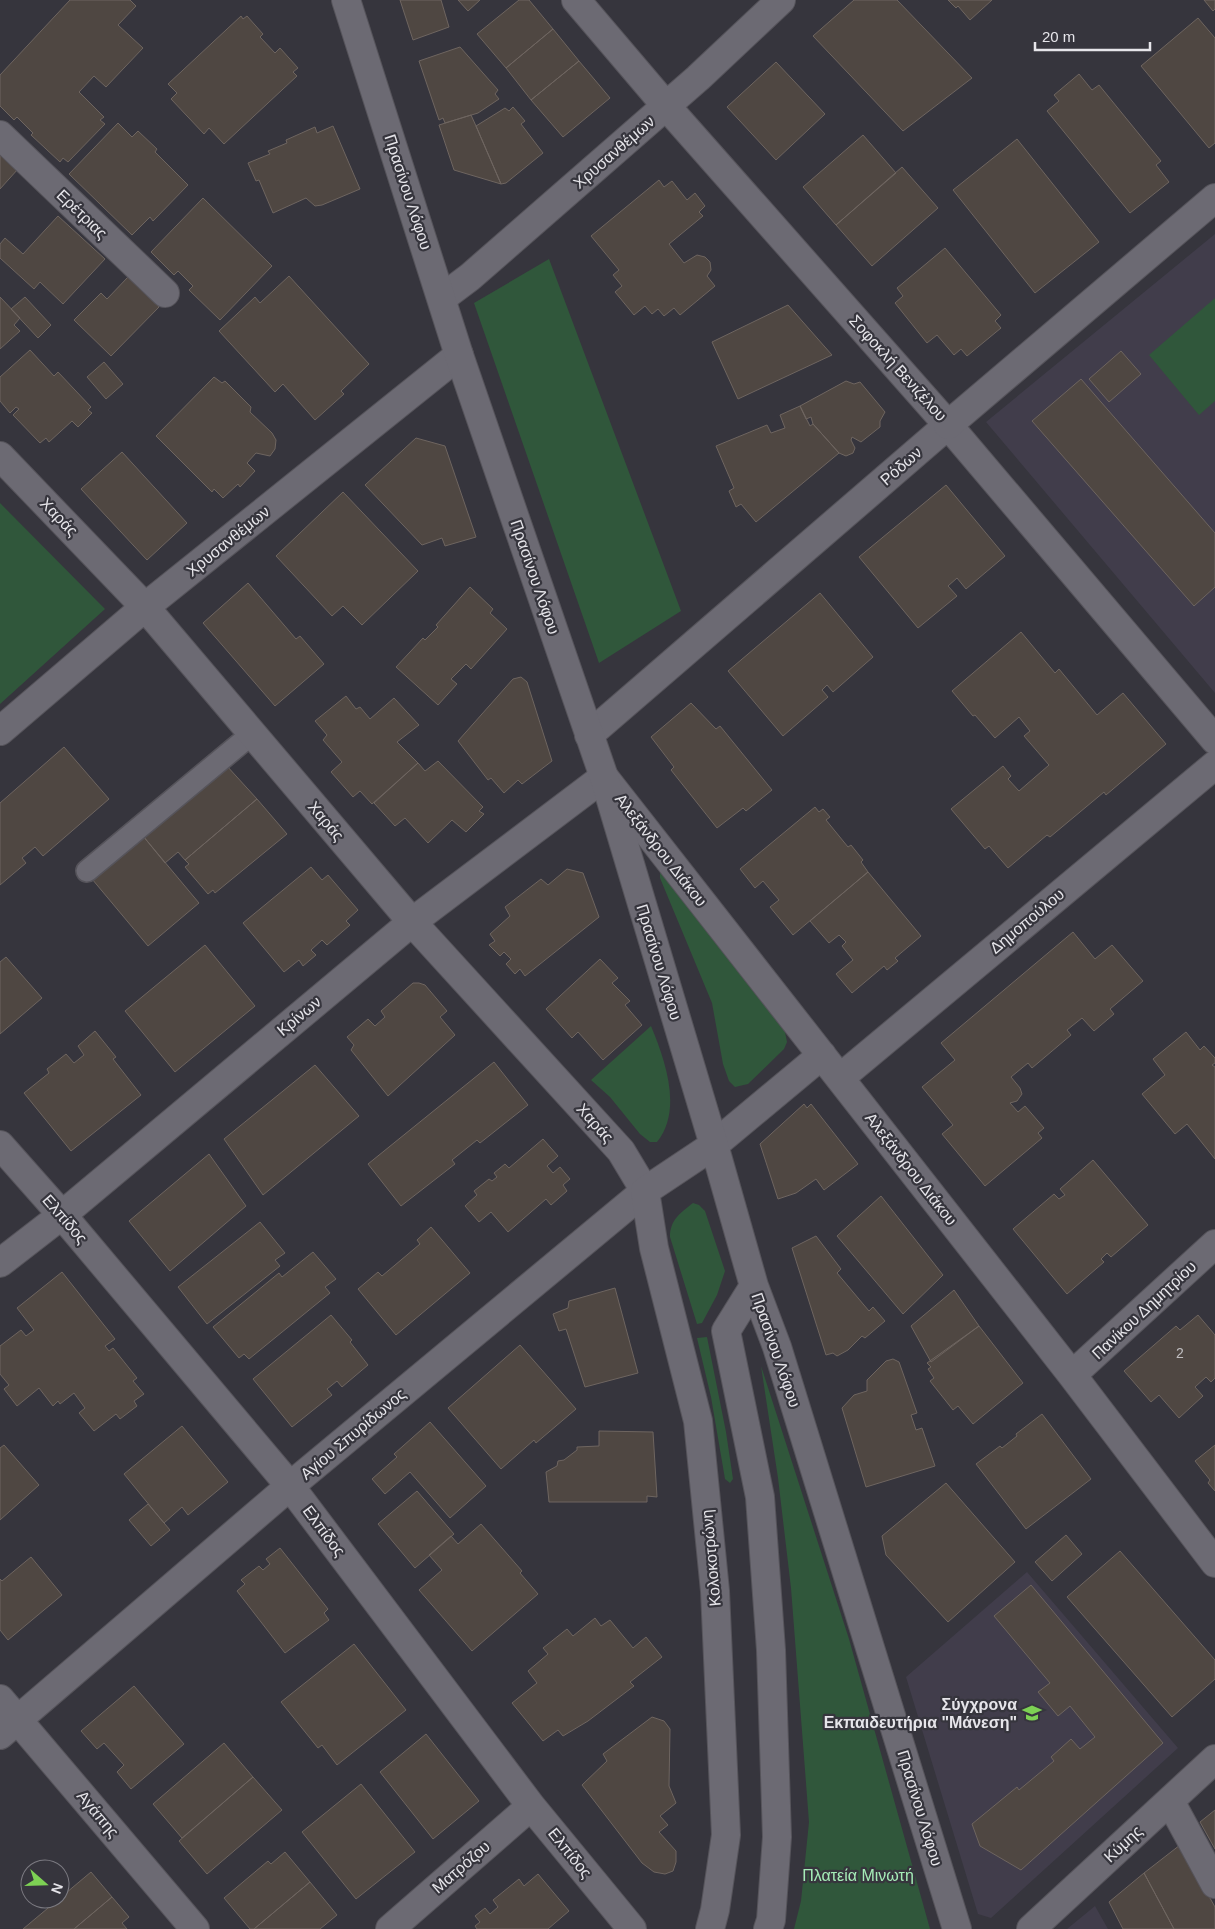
<svg xmlns="http://www.w3.org/2000/svg" width="1215" height="1929" font-family="Arial,sans-serif">
	<style>
		.built { fill: #413d4b }
		.green { fill: #30573b }
		.building { fill: #4f4742; stroke: #6e6560 }
		.lines { fill: none; stroke-linecap: round; stroke-linejoin: round }
		.service-casing { stroke: #56545b; stroke-width: 24 }
		.minor-casing { stroke: #56545b; stroke-width: 30 }
		.tertiary-casing { stroke: #56545b; stroke-width: 30 }
		.service { stroke: #6c6a73; stroke-width: 21 }
		.minor { stroke: #6c6a73; stroke-width: 28 }
		.tertiary { stroke: #6c6a73; stroke-width: 28 }
		.labels { text-anchor: middle; dominant-baseline: central; stroke-width: 4.5; stroke-linejoin: round; paint-order: stroke }
		.number-label { font-size: 14px; fill: #c0bec0 }
		.street-label { font-size: 16px; fill: #e6e5ea; stroke: #36353d }
		.poi-label { font-size: 16px; font-weight: bold; fill: #e6e5ea; stroke: #36353d; text-anchor: end }
		.park-label { font-size: 16px; fill: #a5ecb7; stroke: #36353d }
	</style>
	<rect width="100%" height="100%" fill="#36353d"/>
	<path class="built" d="M 1215,234 L 1215,693 L 986,422 Z
		M 1027,1572 L 1178,1748 L 991,1918 L 978,1914 L 906,1677 Z
		M 1095,1906 L 1108,1929 L 1067,1929 Z"/>
	<path class="green" d="M 549,259 L 681,611 L 599,663 L 474,303 Z
		M 1215,298 L 1215,401 L 1199,415 L 1149,355 Z
		M 0,503 L 105,609 L 0,704 Z
		M 660,871 L 664,872 L 785,1032 L 787,1042 L 784,1049 L 748,1084 L 735,1087 L 729,1081 L 723,1064 L 712,1003 L 660,878 Z
		M 651,1026 C 665,1060 683,1110 657,1142 L 650,1142 L 640,1134 L 610,1097 L 591,1080 Z
		M 693,1203 L 699,1205 L 705,1211 L 725,1271 L 717,1295 L 702,1323 L 697,1324 L 670,1237 C 670,1220 680,1213 693,1203 Z
		M 707,1337 L 726,1432 L 733,1479 L 730,1483 L 725,1479 L 711,1397 L 697,1338 Z
		M 761,1366 L 849,1639 L 930,1929 L 794,1929 L 801,1901 L 809,1822 L 791,1588 L 778,1478 Z"/>
	<path class="building" d="M 70,0 L 130,0 L 136,6 L 118,25 L 143,48 L 106,87 L 94,76 L 79,92 L 104,117 L 100,120 L 105,124 L 68,162 L 63,158 L 60,162 L 31,135 L 33,133 L 17,117 L 14,120 L 0,106 L 0,75 Z
		M 400,0 L 441,0 L 449,27 L 413,40 Z
		M 458,0 L 480,0 L 468,11 Z
		M 519,0 L 529,0 L 553,29 L 506,68 L 477,34 Z
		M 854,0 L 897,0 L 972,78 L 903,131 L 813,36 Z
		M 948,0 L 992,0 L 970,20 L 958,6 L 956,8 Z
		M 1204,0 L 1215,0 L 1215,9 L 1213,11 Z
		M 241,16 L 243,19 L 247,16 L 263,34 L 260,37 L 275,53 L 280,48 L 298,68 L 293,72 L 297,76 L 224,144 L 209,128 L 204,134 L 171,99 L 177,93 L 168,84 Z
		M 1198,18 L 1215,38 L 1215,143 L 1209,148 L 1141,66 Z
		M 553,29 L 579,61 L 531,100 L 506,68 Z
		M 460,47 L 498,90 L 495,94 L 499,99 L 478,113 L 445,123 L 443,118 L 439,120 L 419,61 Z
		M 579,61 L 610,98 L 563,137 L 531,100 Z
		M 776,62 L 825,114 L 776,160 L 727,107 Z
		M 1079,74 L 1092,90 L 1099,85 L 1161,161 L 1156,165 L 1169,182 L 1130,213 L 1047,111 L 1059,101 L 1054,95 Z
		M 513,107 L 525,121 L 521,124 L 543,153 L 506,183 L 501,184 L 476,126 L 505,108 L 509,111 Z
		M 471,115 L 476,126 L 501,184 L 454,170 L 439,125 Z
		M 118,123 L 132,137 L 138,131 L 157,149 L 155,152 L 188,185 L 153,221 L 150,217 L 132,235 L 69,174 Z
		M 333,126 L 360,189 L 322,205 L 315,206 L 306,198 L 273,213 L 259,180 L 256,181 L 248,163 L 270,154 L 268,151 L 287,143 L 286,140 L 315,127 L 317,133 Z
		M 863,135 L 896,173 L 836,225 L 803,187 Z
		M 1017,139 L 1099,242 L 1035,293 L 953,190 Z
		M 0,152 L 18,169 L 0,189 Z
		M 902,167 L 938,208 L 872,266 L 836,225 Z
		M 659,180 L 664,187 L 672,181 L 687,200 L 695,193 L 705,206 L 699,212 L 703,216 L 669,244 L 684,263 L 697,255 L 705,257 L 710,262 L 711,270 L 707,276 L 715,286 L 680,315 L 674,308 L 664,316 L 658,309 L 652,314 L 645,306 L 634,315 L 615,292 L 622,286 L 613,275 L 619,270 L 591,236 Z
		M 203,198 L 272,266 L 220,320 L 189,290 L 193,286 L 178,271 L 174,275 L 151,252 Z
		M 58,216 L 105,259 L 63,304 L 40,282 L 34,289 L 0,258 L 0,244 L 5,238 L 23,254 Z
		M 945,248 L 1001,315 L 995,321 L 1001,328 L 967,356 L 961,349 L 954,355 L 937,335 L 927,343 L 895,303 L 903,296 L 897,288 Z
		M 289,276 L 369,364 L 341,391 L 344,394 L 315,420 L 283,384 L 275,392 L 219,331 L 255,297 L 260,303 Z
		M 128,277 L 159,307 L 111,356 L 74,320 L 101,293 L 107,299 Z
		M 0,297 L 20,318 L 14,325 L 20,331 L 0,349 Z
		M 25,297 L 51,325 L 38,338 L 11,309 Z
		M 788,305 L 832,355 L 738,399 L 712,342 Z
		M 30,350 L 54,376 L 58,372 L 91,407 L 88,410 L 92,413 L 78,427 L 72,421 L 49,442 L 46,438 L 40,443 L 13,415 L 19,409 L 16,407 L 10,413 L 0,401 L 0,377 Z
		M 1121,351 L 1141,374 L 1109,402 L 1089,379 Z
		M 104,362 L 123,384 L 106,399 L 87,377 Z
		M 214,377 L 222,383 L 225,381 L 251,407 L 250,412 L 272,433 L 276,440 L 275,449 L 270,456 L 256,453 L 247,463 L 255,471 L 240,487 L 238,484 L 223,498 L 214,489 L 212,492 L 156,436 Z
		M 1081,379 L 1215,533 L 1215,587 L 1194,606 L 1032,421 Z
		M 846,381 L 854,384 L 860,382 L 885,412 L 880,421 L 880,427 L 861,442 L 852,437 L 851,440 L 855,448 L 853,453 L 846,456 L 839,453 L 813,424 L 811,417 L 806,419 L 800,406 Z
		M 800,406 L 810,426 L 813,424 L 839,453 L 756,522 L 741,504 L 736,507 L 729,491 L 734,488 L 716,446 L 767,425 L 771,433 L 785,428 L 780,415 Z
		M 416,438 L 445,446 L 476,537 L 445,546 L 442,538 L 422,545 L 365,485 Z
		M 122,452 L 187,523 L 147,560 L 81,489 Z
		M 946,485 L 1005,556 L 966,589 L 957,578 L 948,586 L 957,596 L 918,628 L 859,557 Z
		M 343,492 L 418,571 L 362,625 L 343,606 L 332,616 L 276,556 Z
		M 248,583 L 296,639 L 300,636 L 324,664 L 275,706 L 203,623 Z
		M 470,587 L 493,609 L 490,613 L 507,629 L 471,669 L 466,664 L 451,679 L 457,684 L 438,705 L 396,667 L 423,638 L 425,640 L 438,627 L 436,625 Z
		M 820,593 L 873,657 L 833,692 L 827,685 L 822,690 L 828,697 L 783,736 L 728,671 Z
		M 1021,632 L 1055,673 L 1059,669 L 1097,715 L 1123,693 L 1166,744 L 1106,795 L 1104,792 L 1050,837 L 1047,835 L 1008,868 L 989,846 L 985,849 L 951,809 L 1003,766 L 1011,776 L 1008,779 L 1019,791 L 1049,765 L 1024,736 L 1030,731 L 1019,717 L 995,738 L 975,715 L 973,716 L 952,691 Z
		M 521,677 L 527,682 L 552,761 L 522,784 L 518,780 L 504,793 L 491,778 L 488,780 L 458,741 L 513,679 Z
		M 346,696 L 356,709 L 360,707 L 370,719 L 394,698 L 419,725 L 397,742 L 418,763 L 372,804 L 360,791 L 353,797 L 331,772 L 342,762 L 323,740 L 327,735 L 315,721 Z
		M 691,703 L 716,729 L 720,726 L 772,790 L 746,811 L 743,808 L 717,828 L 671,770 L 674,767 L 651,737 Z
		M 64,747 L 109,799 L 43,856 L 35,847 L 22,858 L 26,863 L 0,885 L 0,803 Z
		M 438,761 L 483,807 L 479,811 L 484,814 L 466,832 L 452,820 L 428,843 L 405,818 L 395,826 L 374,803 L 418,763 L 425,771 Z
		M 226,765 L 257,799 L 185,860 L 178,852 L 165,863 L 143,836 Z
		M 257,799 L 287,834 L 215,893 L 213,890 L 208,894 L 185,867 L 189,864 L 185,860 Z
		M 815,807 L 819,812 L 823,809 L 830,817 L 826,820 L 848,847 L 851,845 L 863,860 L 861,862 L 868,872 L 793,935 L 770,907 L 779,900 L 763,881 L 755,888 L 740,869 Z
		M 143,836 L 199,903 L 148,946 L 92,879 Z
		M 311,867 L 322,880 L 328,875 L 358,910 L 346,921 L 350,925 L 327,945 L 322,940 L 311,950 L 316,955 L 303,966 L 299,960 L 284,972 L 243,923 Z
		M 567,869 L 583,873 L 599,917 L 525,976 L 520,969 L 515,974 L 506,964 L 511,959 L 504,952 L 500,956 L 489,945 L 495,941 L 490,934 L 510,916 L 505,907 L 541,879 L 548,885 Z
		M 868,872 L 921,936 L 895,958 L 898,961 L 887,970 L 884,966 L 852,993 L 836,974 L 853,960 L 842,946 L 846,942 L 839,935 L 829,943 L 810,921 Z
		M 1073,932 L 1095,959 L 1112,945 L 1143,981 L 1110,1009 L 1114,1014 L 1094,1031 L 1082,1018 L 1067,1030 L 1071,1035 L 1032,1068 L 1028,1063 L 1011,1077 L 1020,1088 L 1022,1094 L 1017,1101 L 1010,1103 L 1018,1112 L 1025,1106 L 1044,1128 L 1038,1133 L 1042,1138 L 985,1186 L 942,1134 L 953,1125 L 922,1087 L 955,1060 L 941,1043 Z
		M 205,945 L 255,1006 L 175,1072 L 125,1011 Z
		M 6,957 L 42,998 L 0,1034 L 0,962 Z
		M 600,959 L 618,978 L 612,983 L 630,1001 L 625,1005 L 642,1025 L 603,1060 L 578,1032 L 572,1038 L 546,1009 Z
		M 413,983 L 419,983 L 425,985 L 447,1011 L 440,1017 L 455,1035 L 388,1096 L 351,1050 L 354,1045 L 347,1037 L 368,1019 L 375,1026 L 385,1017 L 381,1011 Z
		M 95,1031 L 116,1057 L 113,1059 L 141,1095 L 71,1151 L 24,1093 L 49,1073 L 47,1069 L 66,1054 L 74,1063 L 84,1055 L 78,1046 Z
		M 1186,1032 L 1200,1050 L 1204,1046 L 1215,1058 L 1215,1063 L 1212,1065 L 1215,1067 L 1215,1159 L 1187,1124 L 1175,1134 L 1142,1094 L 1165,1075 L 1153,1059 Z
		M 494,1062 L 528,1105 L 480,1143 L 477,1140 L 452,1160 L 455,1164 L 401,1206 L 368,1164 Z
		M 315,1065 L 359,1116 L 263,1195 L 224,1139 Z
		M 804,1104 L 807,1108 L 811,1104 L 858,1164 L 824,1190 L 816,1179 L 796,1193 L 778,1199 L 760,1144 Z
		M 543,1139 L 558,1156 L 547,1166 L 553,1173 L 560,1167 L 570,1179 L 563,1185 L 567,1191 L 551,1205 L 546,1199 L 508,1232 L 491,1212 L 479,1222 L 465,1206 L 477,1195 L 474,1191 L 489,1179 L 492,1181 L 497,1177 L 494,1173 L 505,1164 L 509,1168 Z
		M 209,1154 L 246,1206 L 170,1271 L 129,1221 Z
		M 1093,1160 L 1148,1225 L 1111,1257 L 1107,1253 L 1101,1259 L 1104,1262 L 1067,1294 L 1013,1229 L 1054,1194 L 1059,1199 L 1065,1195 L 1060,1189 Z
		M 881,1196 L 943,1275 L 903,1314 L 837,1236 Z
		M 260,1222 L 285,1253 L 275,1260 L 280,1266 L 207,1324 L 178,1287 Z
		M 431,1227 L 470,1273 L 396,1335 L 358,1289 L 378,1272 L 382,1276 L 420,1244 L 417,1240 Z
		M 816,1236 L 841,1269 L 837,1273 L 869,1311 L 873,1307 L 885,1321 L 865,1338 L 862,1336 L 848,1350 L 837,1356 L 833,1353 L 826,1355 L 792,1248 Z
		M 313,1252 L 336,1279 L 325,1287 L 330,1293 L 249,1359 L 244,1354 L 239,1358 L 213,1327 L 279,1273 L 282,1277 Z
		M 62,1272 L 115,1339 L 105,1346 L 109,1351 L 113,1348 L 137,1378 L 133,1381 L 144,1394 L 134,1401 L 137,1406 L 120,1419 L 116,1414 L 94,1431 L 79,1413 L 85,1408 L 74,1393 L 60,1404 L 58,1401 L 53,1406 L 39,1388 L 17,1406 L 4,1389 L 9,1385 L 0,1374 L 0,1346 L 21,1330 L 26,1336 L 34,1330 L 17,1308 Z
		M 615,1288 L 638,1373 L 585,1387 L 566,1329 L 559,1331 L 553,1314 L 568,1308 L 569,1301 Z
		M 954,1290 L 979,1326 L 931,1362 L 911,1326 Z
		M 331,1315 L 352,1340 L 350,1342 L 368,1365 L 342,1387 L 337,1381 L 327,1389 L 332,1395 L 292,1427 L 253,1379 Z
		M 1198,1315 L 1215,1335 L 1215,1378 L 1211,1382 L 1206,1377 L 1195,1387 L 1203,1396 L 1179,1418 L 1159,1395 L 1151,1402 L 1124,1371 L 1176,1326 L 1180,1330 Z
		M 979,1326 L 1023,1383 L 973,1424 L 958,1406 L 953,1410 L 930,1381 L 934,1378 L 928,1369 L 931,1367 L 927,1363 Z
		M 520,1345 L 576,1409 L 536,1443 L 534,1440 L 501,1469 L 448,1408 Z
		M 893,1359 L 899,1362 L 917,1413 L 911,1415 L 916,1430 L 922,1428 L 935,1466 L 866,1487 L 842,1408 L 854,1395 L 867,1391 L 867,1380 L 886,1361 Z
		M 1042,1414 L 1091,1479 L 1026,1529 L 976,1464 L 1000,1446 L 1002,1448 L 1017,1436 L 1016,1434 Z
		M 430,1422 L 486,1486 L 450,1518 L 410,1472 L 385,1494 L 372,1479 L 397,1457 L 394,1454 Z
		M 182,1426 L 228,1482 L 188,1515 L 182,1507 L 164,1523 L 124,1474 Z
		M 599,1431 L 653,1432 L 657,1497 L 647,1496 L 647,1502 L 549,1502 L 546,1472 L 557,1466 L 558,1461 L 564,1460 L 577,1450 L 577,1447 L 599,1446 Z
		M 4,1445 L 39,1485 L 0,1520 L 0,1448 Z
		M 1215,1445 L 1215,1491 L 1208,1483 L 1210,1480 L 1195,1461 Z
		M 946,1483 L 1015,1562 L 948,1622 L 886,1555 L 882,1536 Z
		M 417,1491 L 454,1534 L 415,1568 L 378,1524 Z
		M 148,1504 L 170,1530 L 151,1546 L 129,1520 Z
		M 481,1524 L 522,1571 L 520,1573 L 538,1594 L 472,1651 L 419,1590 L 442,1570 L 429,1555 L 451,1536 L 458,1544 Z
		M 1066,1535 L 1082,1554 L 1052,1581 L 1035,1562 Z
		M 280,1548 L 328,1609 L 324,1613 L 329,1620 L 285,1653 L 237,1591 L 245,1584 L 241,1580 L 259,1566 L 263,1570 L 270,1564 L 266,1559 Z
		M 1120,1551 L 1215,1660 L 1215,1679 L 1172,1717 L 1067,1597 Z
		M 31,1557 L 62,1595 L 8,1640 L 0,1630 L 0,1579 L 2,1581 Z
		M 1031,1585 L 1163,1743 L 1021,1870 L 980,1846 L 972,1824 L 1017,1787 L 1019,1790 L 1054,1761 L 1051,1757 L 1071,1739 L 1080,1749 L 1095,1737 L 1070,1706 L 1058,1716 L 1038,1692 L 1050,1683 L 994,1616 Z
		M 595,1618 L 601,1626 L 610,1620 L 633,1648 L 646,1637 L 662,1657 L 630,1682 L 634,1686 L 588,1721 L 563,1736 L 558,1730 L 543,1741 L 512,1703 L 537,1683 L 528,1671 L 548,1654 L 543,1648 L 567,1629 L 573,1636 Z
		M 354,1644 L 406,1710 L 337,1765 L 322,1745 L 318,1748 L 281,1702 Z
		M 134,1686 L 184,1744 L 131,1789 L 117,1772 L 124,1765 L 104,1743 L 97,1749 L 81,1731 Z
		M 652,1717 L 664,1721 L 670,1729 L 669,1786 L 676,1803 L 660,1816 L 668,1825 L 659,1832 L 676,1851 L 676,1862 L 673,1871 L 665,1874 L 654,1872 L 642,1863 L 582,1785 L 607,1761 L 603,1754 Z
		M 426,1734 L 479,1801 L 433,1839 L 380,1772 Z
		M 224,1743 L 253,1777 L 182,1838 L 153,1804 Z
		M 253,1777 L 282,1810 L 207,1874 L 179,1841 Z
		M 361,1784 L 415,1852 L 356,1899 L 302,1832 Z
		M 1215,1810 L 1215,1849 L 1200,1822 Z
		M 1180,1845 L 1215,1907 L 1215,1929 L 1174,1929 L 1144,1873 Z
		M 285,1852 L 310,1882 L 254,1929 L 250,1929 L 224,1898 L 268,1861 L 271,1864 Z
		M 91,1872 L 112,1897 L 74,1929 L 23,1929 Z
		M 1144,1873 L 1174,1929 L 1123,1929 L 1109,1902 Z
		M 538,1874 L 569,1911 L 548,1929 L 477,1929 L 475,1926 L 480,1922 L 475,1916 L 485,1908 L 490,1914 L 498,1907 L 493,1900 L 519,1879 L 524,1886 Z
		M 310,1882 L 337,1915 L 320,1929 L 254,1929 Z
		M 112,1897 L 129,1917 L 122,1923 L 127,1929 L 74,1929 Z"/>
	<g class="lines">
		<g class="service-casing">
			<path id="service" d="M 87,871 L 253,733"/>
		</g>
		<g class="minor-casing">
			<path id="minor" d="M 576,0 L 667,107 L 948,425 L 1215,740
				M 0,135 L 165,293
				M 442,298 L 470,277 L 698,78 L 781,0
				M 0,456 L 145,607 L 412,922 L 621,1151 L 645,1191 L 290,1486 L 0,1735
				M 0,731 L 145,607 L 459,355
				M 589,735 L 948,425
				M 840,1078 L 1215,765
				M 0,1145 L 62,1215 L 290,1486 L 531,1806 L 632,1929
				M 714,1145 L 822,1055
				M 0,1263 L 62,1215 L 412,922 L 604,777 L 1072,1375 L 1215,1563
				M 1072,1375 L 1215,1244
				M 0,1699 L 195,1929
				M 1170,1801 L 1215,1884
				M 390,1929 L 531,1806
				M 1031,1929 L 1215,1759"/>
		</g>
		<g class="tertiary-casing">
			<path id="tertiary" d="M 346,0 L 459,355 L 604,777 L 714,1145 L 754,1286 L 777,1347 L 957,1929
				M 948,425 L 1215,198
				M 754,1286 L 726,1331 L 760,1497 L 771,1650 L 777,1837 L 771,1920 L 768,1929
				M 710,1929 L 715,1910 L 726,1835 L 715,1591 L 698,1421 L 654,1248 L 645,1191 L 714,1145"/>
		</g>
		<use href="#service" class="service"/>
		<use href="#minor" class="minor"/>
		<use href="#tertiary" class="tertiary"/>
	</g>
	<defs>
		<g id="school-bare" transform="scale(1.5)"><path d="M0-5L7-2L0 1L-7-2ZM-4 1L0 2.5L4 1V4Q0 6-4 4Z" fill="#7dd154" stroke="#36353d" stroke-width="2.5" paint-order="stroke"/></g>
	</defs>
	<g fill-rule="evenodd">
		<use href="#school-bare" x="1032" y="1713"/>
	</g>
	<g class="labels">
		<g class="number-label">
			<text x="1180" y="1353">2</text>
		</g>
		<g class="street-label">
			<text transform="translate(614 152) rotate(-41)">Χρυσανθέμων</text>
			<text transform="translate(408 192) rotate(72)">Πρασίνου Λόφου</text>
			<text transform="translate(82 214) rotate(44)">Ερέτριας</text>
			<text transform="translate(898 368) rotate(48)">Σοφοκλή Βενιζέλου</text>
			<text transform="translate(901 466) rotate(-41)">Ρόδων</text>
			<text transform="translate(59 517) rotate(46)">Χαράς</text>
			<text transform="translate(228 541) rotate(-39)">Χρυσανθέμων</text>
			<text transform="translate(535 577) rotate(71)">Πρασίνου Λόφου</text>
			<text transform="translate(326 821) rotate(50)">Χαράς</text>
			<text transform="translate(661 850) rotate(52)">Αλεξάνδρου Διάκου</text>
			<text transform="translate(1027 921) rotate(-40)">Δημοπούλου</text>
			<text transform="translate(659 962) rotate(73)">Πρασίνου Λόφου</text>
			<text transform="translate(299 1016) rotate(-40)">Κρίνων</text>
			<text transform="translate(595 1123) rotate(48)">Χαράς</text>
			<text transform="translate(911 1169) rotate(52)">Αλεξάνδρου Διάκου</text>
			<text transform="translate(65 1219) rotate(49)">Ελπίδος</text>
			<text transform="translate(1144 1310) rotate(-43)">Πανίκου Δημητρίου</text>
			<text transform="translate(776 1350) rotate(71)">Πρασίνου Λόφου</text>
			<text transform="translate(353 1434) rotate(-40)">Αγίου Σπυρίδωνος</text>
			<text transform="translate(324 1531) rotate(53)">Ελπίδος</text>
			<text transform="translate(711 1558) rotate(-95)">Κολοκοτρώνη</text>
			<text transform="translate(920 1808) rotate(73)">Πρασίνου Λόφου</text>
			<text transform="translate(98 1814) rotate(50)">Αγάπης</text>
			<text transform="translate(1123 1844) rotate(-43)">Κύμης</text>
			<text transform="translate(570 1853) rotate(51)">Ελπίδος</text>
			<text transform="translate(461 1867) rotate(-41)">Ματρόζου</text>
		</g>
		<g class="poi-label">
			<text x="1017" y="1704">Σύγχρονα<tspan x="1017" dy="18">Εκπαιδευτήρια "Μάνεση"</tspan></text>
		</g>
		<g class="park-label">
			<text x="858" y="1875">Πλατεία Μινωτή</text>
		</g>
	</g>
	<g transform="translate(45 1884) rotate(110)"><circle r="24" fill="#36353d" stroke="#7c7b82"/>
	<path d="M0-4L9 19L0 12L-9 19Z" fill="#7dd154"/>
	<text y="-8" font-size="14" font-weight="bold" text-anchor="middle" fill="#e6e5ea">N</text>
	</g>
	<path d="M1035 42v8h115v-8" fill="none" stroke="#e6e5ea" stroke-width="2.5"/>
	<text x="1042" y="42" font-size="15" fill="#e6e5ea" stroke="#36353d" stroke-width="4" paint-order="stroke">20 m</text>
</svg>
